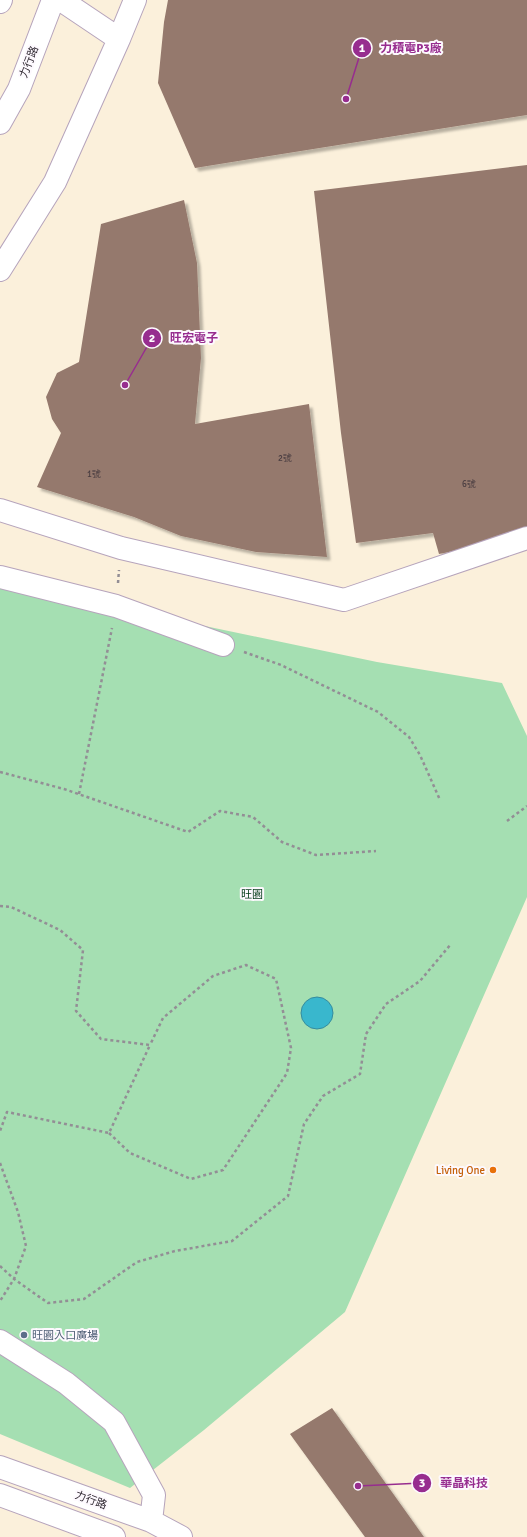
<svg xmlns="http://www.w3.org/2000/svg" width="527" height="1537" font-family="Signika,'Noto Sans TC',sans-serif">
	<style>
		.industrial { fill: #fbf0db }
		.green { fill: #a5dfb2 }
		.water { fill: #39b7cd; stroke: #368c9e }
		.building { fill: #95796d; filter: url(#shadow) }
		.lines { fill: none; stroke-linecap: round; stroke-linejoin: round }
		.minor-casing { stroke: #b6a4bc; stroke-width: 24 }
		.path { stroke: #938e95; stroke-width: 2.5; stroke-dasharray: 3 3; stroke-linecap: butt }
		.minor { stroke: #fff; stroke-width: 22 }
		.food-dot { fill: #e8710a; stroke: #fdf9fe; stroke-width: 1.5 }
		.service-dot { fill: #5c6f8a; stroke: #fdf9fe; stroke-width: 1.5 }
		.labels { text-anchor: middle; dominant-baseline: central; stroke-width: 4; stroke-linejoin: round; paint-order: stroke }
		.number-label { font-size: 9px; fill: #483c40 }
		.street-label { font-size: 11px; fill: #2f2831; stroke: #fdf9fe }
		.park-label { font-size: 11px; fill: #003a16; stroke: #fdf9fe }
		.food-label { font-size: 11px; fill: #c56008; stroke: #fdf9fe; text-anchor: end }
		.service-label { font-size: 11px; fill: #4e5e75; stroke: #fdf9fe; text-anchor: start }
		.leader { fill: none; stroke: #972d8f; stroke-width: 1.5 }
		.callout-dot { fill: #972d8f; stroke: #fdf9fe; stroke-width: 1.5 }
		.mark-label { font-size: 12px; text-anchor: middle; font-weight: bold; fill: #fff }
		.callout-label { font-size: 12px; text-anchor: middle; font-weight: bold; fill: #972d8f; stroke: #fdf9fe; stroke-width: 4; stroke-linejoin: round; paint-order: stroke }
	</style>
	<defs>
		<filter id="shadow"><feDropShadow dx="3.5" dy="3.5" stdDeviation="1" flood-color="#0004"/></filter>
	</defs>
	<rect width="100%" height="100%" fill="#fdf9fe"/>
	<path class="industrial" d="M 0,0 L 527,0 L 527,1537 L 0,1537 Z"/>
	<path class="green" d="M 0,583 L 377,662 L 502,683 L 527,736 L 527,897 L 345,1312 L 204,1430 L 130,1488 L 0,1434 Z"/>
	<path class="water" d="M301 1013a16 16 0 1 1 32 0a16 16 0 1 1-32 0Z"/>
	<path class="building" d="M 168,0 L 527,0 L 527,115 L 195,168 L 158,83 L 164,22 Z
		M 527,165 L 527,536 L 439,554 L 433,533 L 356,543 L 341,433 L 314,191 Z
		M 184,200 L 197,263 L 201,358 L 195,424 L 309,404 L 327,557 L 256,552 L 181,536 L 134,517 L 37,487 L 61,433 L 52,419 L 46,397 L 57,373 L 79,362 L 101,224 Z
		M 332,1408 L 424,1537 L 365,1537 L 290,1434 Z"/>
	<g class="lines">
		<g class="minor-casing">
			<path id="minor" d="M 61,0 L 119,39
				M 0,2 L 1,0
				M 0,123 L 19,89 L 53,0
				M 0,270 L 55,182 L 119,39 L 135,0
				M 0,510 L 121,548 L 344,600 L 527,538
				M 0,577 L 116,606 L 223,645
				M 0,1341 L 66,1383 L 114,1422 L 154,1495 L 151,1521
				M 0,1467 L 151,1521 L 181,1537
				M 0,1495 L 114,1537"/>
		</g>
		<path class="path" d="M 118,583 L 119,570
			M 244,652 L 281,665 L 378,712 L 409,737 L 420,755 L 440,800
			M 0,772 L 64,789 L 188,832 L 220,811 L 253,817 L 282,842 L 316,855 L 376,851
			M 79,794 L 112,628
			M 507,821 L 527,806
			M 0,906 L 11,907 L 60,930 L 83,950 L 76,1011 L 101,1039 L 150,1045 L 109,1133 L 7,1112 L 0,1131
			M 109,1133 L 130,1153 L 191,1179 L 223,1170 L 287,1073 L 291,1048 L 276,979 L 246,965 L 213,976 L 163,1018 L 150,1045
			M 0,1163 L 18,1212 L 26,1246 L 14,1279 L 0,1301
			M 0,1266 L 14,1279 L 48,1303 L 84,1299 L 137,1262 L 175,1251 L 232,1241 L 288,1196 L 304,1124 L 323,1096 L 360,1074 L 366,1034 L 386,1004 L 420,981 L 451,944"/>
		<use href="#minor" class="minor"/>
	</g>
	<circle class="food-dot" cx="493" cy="1170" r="4"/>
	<circle class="service-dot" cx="24" cy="1335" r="4"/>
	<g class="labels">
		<g class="number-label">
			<text x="285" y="458">2號</text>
			<text x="94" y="474">1號</text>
			<text x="469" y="484">6號</text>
		</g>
		<g class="street-label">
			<text transform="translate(29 62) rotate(-69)">力行路</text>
			<text transform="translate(91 1500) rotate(20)">力行路</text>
		</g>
		<g class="park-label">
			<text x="252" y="894">旺園</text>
		</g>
		<g class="food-label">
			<text x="485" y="1170">Living One</text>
		</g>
		<g class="service-label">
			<text x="32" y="1335">旺園入口廣場</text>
		</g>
	</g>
	<path class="leader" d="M346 99L362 48M125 385L152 338M358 1486L422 1483"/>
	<g class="callout-dot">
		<circle cx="346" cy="99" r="4"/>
		<circle cx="125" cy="385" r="4"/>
		<circle cx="358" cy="1486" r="4"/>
		<circle cx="362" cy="48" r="10"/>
		<circle cx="152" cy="338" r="10"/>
		<circle cx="422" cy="1483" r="10"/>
	</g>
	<g class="mark-label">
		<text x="362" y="52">1</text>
		<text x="152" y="342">2</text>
		<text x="422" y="1487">3</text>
	</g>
	<g class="callout-label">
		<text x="411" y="52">力積電P3廠</text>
		<text x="194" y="342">旺宏電子</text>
		<text x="464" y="1487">華晶科技</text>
	</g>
</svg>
